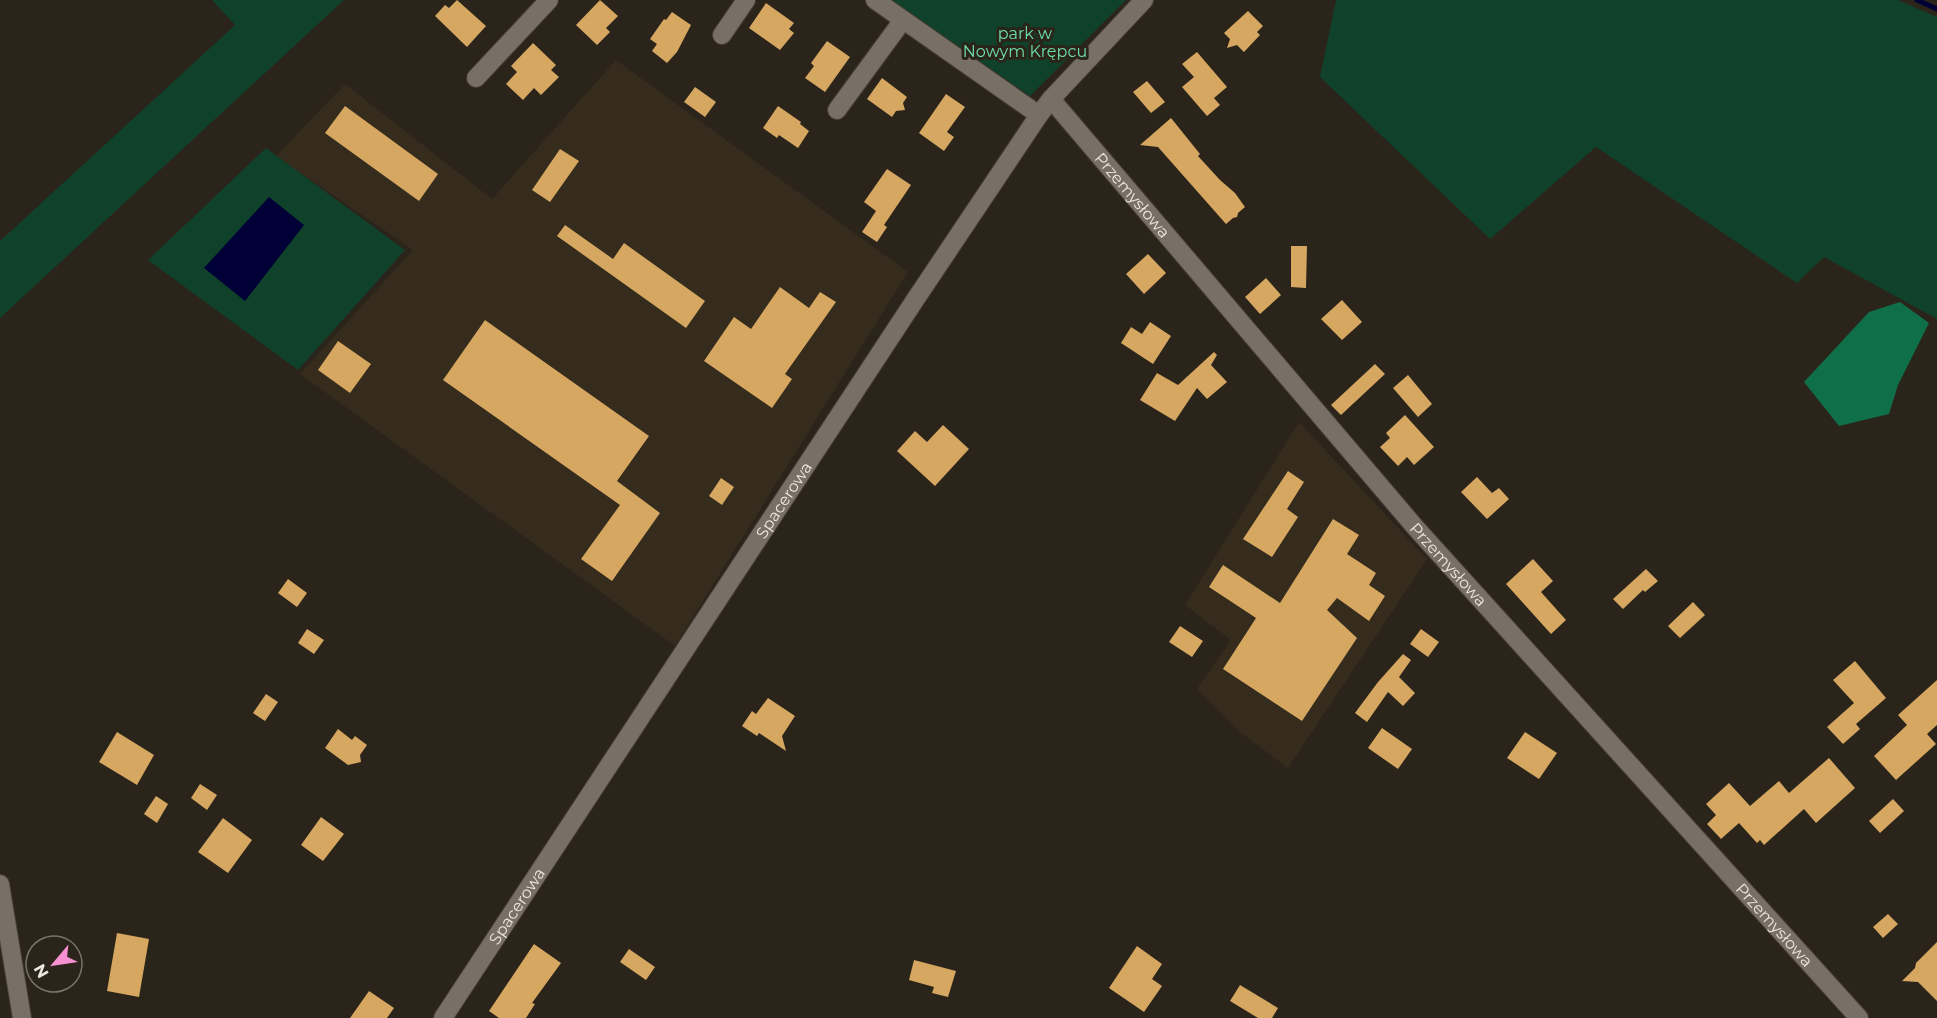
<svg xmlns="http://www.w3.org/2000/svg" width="1937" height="1018" font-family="Montserrat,sans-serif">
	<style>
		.built { fill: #362c1d }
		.green { fill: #10412a }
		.forest { fill: #0e6f48 }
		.water { fill: #000037 }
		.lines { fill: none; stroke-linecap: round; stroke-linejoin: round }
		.stream { stroke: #000037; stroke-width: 5 }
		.building { fill: #d6a760 }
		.minor-casing { stroke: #47413a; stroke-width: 20 }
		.minor { stroke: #787064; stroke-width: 18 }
		.labels { text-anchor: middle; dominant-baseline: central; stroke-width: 6; stroke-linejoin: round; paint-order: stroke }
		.park-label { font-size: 16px; fill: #6ce0a5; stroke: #2b241b }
		.street-label { font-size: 16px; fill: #ece7e1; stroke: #2b241b }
	</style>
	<rect width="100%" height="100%" fill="#2b241b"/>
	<path class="built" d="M 616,60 L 908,272 L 675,646 L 300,374 L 413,250 L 276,156 L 345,84 L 492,199 Z
		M 1299,422 L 1427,559 L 1288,768 L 1240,732 L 1197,689 L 1231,640 L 1185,605 Z"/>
	<path class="green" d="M 212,0 L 344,0 L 0,318 L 0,241 L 235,25 Z
		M 892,0 L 1126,0 L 1030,96 Z
		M 1336,0 L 1898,0 L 1937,17 L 1937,319 L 1824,257 L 1797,283 L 1596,147 L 1490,239 L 1320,77 Z
		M 266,148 L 405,250 L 298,370 L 148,260 Z"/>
	<path class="forest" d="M 1900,302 L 1929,323 L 1898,385 L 1889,414 L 1839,426 L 1804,382 L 1869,312 Z"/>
	<path class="water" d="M 269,197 L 304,225 L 245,301 L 204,268 Z"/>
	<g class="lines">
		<path class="stream" d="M 1917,0 L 1937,9"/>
	</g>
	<path class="building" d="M 457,0 L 486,26 L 467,47 L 435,16 L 445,5 L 449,8 Z
		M 600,0 L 618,16 L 606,28 L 610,32 L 597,45 L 576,25 Z
		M 766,3 L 794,23 L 789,29 L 794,33 L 780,50 L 749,28 Z
		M 1248,11 L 1263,26 L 1257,32 L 1260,35 L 1244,52 L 1237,45 L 1227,48 L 1230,39 L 1224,33 Z
		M 672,12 L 691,25 L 677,52 L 667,63 L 652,51 L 657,44 L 650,39 L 664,19 L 666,20 Z
		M 827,41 L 850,57 L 825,92 L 805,78 L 814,66 L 811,63 Z
		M 533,43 L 556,65 L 551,70 L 559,77 L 541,95 L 534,88 L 523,100 L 506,84 L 517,72 L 511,66 Z
		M 1197,52 L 1227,87 L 1214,98 L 1220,105 L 1207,116 L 1182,87 L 1194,77 L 1182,64 Z
		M 882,78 L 907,97 L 903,103 L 905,110 L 896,111 L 892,117 L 867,99 Z
		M 1147,81 L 1165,102 L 1151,113 L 1133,92 Z
		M 695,87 L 716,102 L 705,117 L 684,102 Z
		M 946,94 L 965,107 L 947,132 L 954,137 L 944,151 L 919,133 Z
		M 345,106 L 438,174 L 419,201 L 325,133 Z
		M 778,106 L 801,122 L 800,124 L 809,131 L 798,148 L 779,135 L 777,138 L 763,128 Z
		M 1171,118 L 1200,154 L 1198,156 L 1220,180 L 1235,193 L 1245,207 L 1238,213 L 1237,217 L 1233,218 L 1226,224 L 1158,147 L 1140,145 Z
		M 560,149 L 579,161 L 550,202 L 532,190 Z
		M 887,169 L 911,185 L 884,225 L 887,227 L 877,242 L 862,232 L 876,211 L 864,202 Z
		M 565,225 L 613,259 L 624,243 L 705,301 L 686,328 L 557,236 Z
		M 1291,246 L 1307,246 L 1306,288 L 1291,287 Z
		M 1148,254 L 1166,273 L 1144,294 L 1126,274 Z
		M 1266,278 L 1281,295 L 1260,314 L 1245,297 Z
		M 780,287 L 809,308 L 820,292 L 836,302 L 785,374 L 792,379 L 772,408 L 704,361 L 734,317 L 751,329 Z
		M 1342,300 L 1362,322 L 1342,340 L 1321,319 Z
		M 485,320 L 649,436 L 617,481 L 660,513 L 612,581 L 581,559 L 620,505 L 443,380 Z
		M 1150,322 L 1171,336 L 1153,364 L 1121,343 L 1131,327 L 1142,334 Z
		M 338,341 L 371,364 L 350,393 L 318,370 Z
		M 1214,352 L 1217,355 L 1211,365 L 1227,382 L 1207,399 L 1197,388 L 1175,421 L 1140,400 L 1157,373 L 1178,385 Z
		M 1375,364 L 1385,374 L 1341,415 L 1331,405 Z
		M 1408,375 L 1432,404 L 1418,417 L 1393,388 Z
		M 1405,415 L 1434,447 L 1414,465 L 1407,457 L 1398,466 L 1380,447 L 1390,438 L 1386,433 Z
		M 943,425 L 969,449 L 935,486 L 897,451 L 915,431 L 927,442 Z
		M 1288,471 L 1304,482 L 1287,509 L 1298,517 L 1272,557 L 1243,539 Z
		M 1477,477 L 1492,493 L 1499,488 L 1509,499 L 1487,519 L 1461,492 Z
		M 721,478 L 734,487 L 722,505 L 709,496 Z
		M 1333,519 L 1359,535 L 1347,554 L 1376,573 L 1369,585 L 1385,596 L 1369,621 L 1337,598 L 1327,610 L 1357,638 L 1302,721 L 1223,669 L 1256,618 L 1209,587 L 1223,565 L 1280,603 Z
		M 1533,559 L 1553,581 L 1541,592 L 1566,620 L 1551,634 L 1506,584 Z
		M 1646,569 L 1658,581 L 1645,592 L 1643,590 L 1623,609 L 1613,599 Z
		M 288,579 L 307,593 L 297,607 L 278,593 Z
		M 1693,602 L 1705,615 L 1680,638 L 1668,626 Z
		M 1180,626 L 1203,641 L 1192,657 L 1169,642 Z
		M 307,629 L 324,640 L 314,654 L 298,643 Z
		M 1421,629 L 1439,642 L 1428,657 L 1410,644 Z
		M 1403,654 L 1411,660 L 1399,677 L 1415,693 L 1403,706 L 1388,692 L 1367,722 L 1355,713 L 1378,682 Z
		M 1855,661 L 1886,698 L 1856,724 L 1860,729 L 1843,744 L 1827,727 L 1854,703 L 1833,680 Z
		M 1937,680 L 1937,725 L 1927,734 L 1936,744 L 1896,780 L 1874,756 L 1907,725 L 1898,715 Z
		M 266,694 L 278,702 L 265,721 L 253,713 Z
		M 768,698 L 795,716 L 782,736 L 786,751 L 759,733 L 757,736 L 742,726 L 752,711 L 756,714 Z
		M 1382,728 L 1412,749 L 1398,769 L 1368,748 Z
		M 338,729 L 352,740 L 355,736 L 367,745 L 360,755 L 361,762 L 348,765 L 325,748 Z
		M 117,732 L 154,755 L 137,785 L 99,762 Z
		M 1525,732 L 1557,753 L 1539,779 L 1507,758 Z
		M 1829,758 L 1855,788 L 1816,823 L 1804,809 L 1764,845 L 1760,840 L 1757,843 L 1739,823 L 1721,839 L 1707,824 L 1716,815 L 1706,804 L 1729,783 L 1750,806 L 1779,781 L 1789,793 Z
		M 200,784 L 217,795 L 207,810 L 191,798 Z
		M 156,796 L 168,804 L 157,823 L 144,814 Z
		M 1893,799 L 1904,811 L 1880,833 L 1869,821 Z
		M 321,817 L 344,834 L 323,861 L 301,845 Z
		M 223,818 L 252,840 L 228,873 L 198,852 Z
		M 1888,914 L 1898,924 L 1883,938 L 1873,927 Z
		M 117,933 L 149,939 L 139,997 L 107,991 Z
		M 1937,942 L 1937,1001 L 1918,982 L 1902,981 L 1915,968 L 1916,963 Z
		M 534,944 L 561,963 L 532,1003 L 535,1004 L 526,1018 L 499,1018 L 489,1011 Z
		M 1137,946 L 1162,964 L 1152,979 L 1162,986 L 1144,1012 L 1109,988 Z
		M 629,949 L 655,967 L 646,980 L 620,962 Z
		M 914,960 L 956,971 L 948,997 L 932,993 L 934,987 L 909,980 Z
		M 1240,985 L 1278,1008 L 1272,1018 L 1258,1018 L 1230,1001 Z
		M 369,991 L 394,1008 L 387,1018 L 350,1018 Z"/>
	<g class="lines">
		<g class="minor-casing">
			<g id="minor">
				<path d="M 875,0 L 1039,115"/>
				<path d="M 722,35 L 746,0"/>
				<path d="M 476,78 L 549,0"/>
				<path id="s1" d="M 1051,99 L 1415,527 L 1859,1018"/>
				<path d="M 837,110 L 903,20"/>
				<path d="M 0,884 L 22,1018"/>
				<path id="s2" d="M 443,1018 L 915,300 L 1039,115 L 1051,99 L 1144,0"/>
			</g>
		</g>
		<use href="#minor" class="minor"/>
	</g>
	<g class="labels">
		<g class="park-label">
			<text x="1025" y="33">park w<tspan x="1025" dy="18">Nowym Krępcu</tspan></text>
		</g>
		<g class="street-label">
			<text stroke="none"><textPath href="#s1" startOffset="126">Przemysłowa</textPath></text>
			<text stroke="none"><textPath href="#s2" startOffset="620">Spacerowa</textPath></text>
			<text stroke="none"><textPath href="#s1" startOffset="612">Przemysłowa</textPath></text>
			<text stroke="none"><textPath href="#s2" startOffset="134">Spacerowa</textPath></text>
			<text stroke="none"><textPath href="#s1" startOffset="1098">Przemysłowa</textPath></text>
		</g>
	</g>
	<g transform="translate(54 964) rotate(241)"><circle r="28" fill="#2b241b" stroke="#78726a" stroke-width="1.5"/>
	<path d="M0-4.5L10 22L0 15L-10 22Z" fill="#f690d0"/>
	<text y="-9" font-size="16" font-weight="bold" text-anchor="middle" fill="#ece7e1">N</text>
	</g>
</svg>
